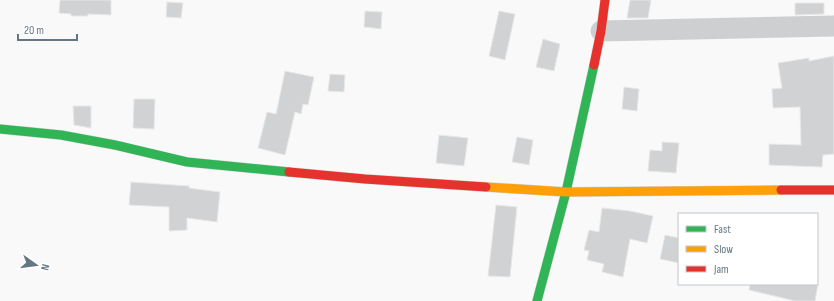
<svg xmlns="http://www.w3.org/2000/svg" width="834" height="301" font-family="'Sofia Sans Condensed',sans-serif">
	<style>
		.building { fill: #d0d2d3; stroke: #e8e8e8 }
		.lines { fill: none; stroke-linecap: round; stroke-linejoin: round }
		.fast-casing { stroke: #d5d6d7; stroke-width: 10 }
		.slow-casing { stroke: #d5d6d7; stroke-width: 10 }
		.jam-casing { stroke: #d5d6d7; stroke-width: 10 }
		.street { stroke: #cecfd0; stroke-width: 21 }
		.fast { stroke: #30b455; stroke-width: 9 }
		.slow { stroke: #ff9f0a; stroke-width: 9 }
		.jam { stroke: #e5322d; stroke-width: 9 }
	</style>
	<rect width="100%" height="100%" fill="#f9f9f9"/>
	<path class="building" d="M 60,0 L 111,0 L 111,15 L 88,14 L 88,16 L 71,16 L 71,14 L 59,13 Z
		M 630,0 L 651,0 L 648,18 L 627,18 Z
		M 167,2 L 183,3 L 181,18 L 166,17 Z
		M 795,3 L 824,3 L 824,14 L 795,15 Z
		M 365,11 L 382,12 L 381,29 L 364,27 Z
		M 499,11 L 515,14 L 505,60 L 489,56 Z
		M 543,39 L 560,44 L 554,71 L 536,67 Z
		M 834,56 L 834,154 L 823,155 L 822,167 L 769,165 L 769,144 L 801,145 L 800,107 L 773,108 L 772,89 L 782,88 L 778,63 L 809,58 L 809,61 Z
		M 285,71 L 314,77 L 308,105 L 303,104 L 301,114 L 295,112 L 285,155 L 258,148 L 267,112 L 276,114 Z
		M 330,74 L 345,75 L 344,92 L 328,91 Z
		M 624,87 L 639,89 L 637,111 L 622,109 Z
		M 134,99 L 155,99 L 154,129 L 133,128 Z
		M 73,106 L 91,106 L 91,128 L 74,125 Z
		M 439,135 L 468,138 L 464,166 L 436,163 Z
		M 517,137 L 533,140 L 529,165 L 512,162 Z
		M 662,142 L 679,143 L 676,173 L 648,171 L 650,150 L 662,151 Z
		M 131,182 L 189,186 L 189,188 L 220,192 L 217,222 L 187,218 L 187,230 L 169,231 L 169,207 L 129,205 Z
		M 496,205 L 517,207 L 510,277 L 488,276 Z
		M 602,208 L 630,211 L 653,216 L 647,243 L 630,239 L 623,277 L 602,272 L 604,264 L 587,260 L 589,251 L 584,250 L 589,230 L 599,232 Z
		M 665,235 L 679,238 L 679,263 L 660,259 Z
		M 750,284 L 818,284 L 815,301 L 795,301 L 749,290 Z"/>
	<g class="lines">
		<g class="fast-casing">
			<path id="fast" d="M 0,129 L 61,135 L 115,145 L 187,162 L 289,172
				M 537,301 L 566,192 L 594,65"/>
		</g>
		<g class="slow-casing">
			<path id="slow" d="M 486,187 L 566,192 L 781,190"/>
		</g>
		<g class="jam-casing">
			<path id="jam" d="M 594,65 L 601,31 L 605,0
				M 289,172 L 365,179 L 486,187
				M 781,190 L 834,190"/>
		</g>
		<path class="street" d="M 601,31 L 834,26"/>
		<use href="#fast" class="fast"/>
		<use href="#slow" class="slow"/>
		<use href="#jam" class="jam"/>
	</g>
	<rect x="678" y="213" width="140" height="72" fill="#ffffff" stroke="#c1c8cd"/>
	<rect x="686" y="226" width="20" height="6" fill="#30b455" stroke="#c1c8cd"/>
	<text x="714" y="233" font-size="12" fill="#657683">Fast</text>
	<rect x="686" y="246" width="20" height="6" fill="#ff9f0a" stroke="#c1c8cd"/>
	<text x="714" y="253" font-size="12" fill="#657683">Slow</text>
	<rect x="686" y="266" width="20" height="6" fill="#e5322d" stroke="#c1c8cd"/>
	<text x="714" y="273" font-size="12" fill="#657683">Jam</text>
	<g transform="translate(36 265) rotate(104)" stroke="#ffffff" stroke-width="3" paint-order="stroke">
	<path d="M0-3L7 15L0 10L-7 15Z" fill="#657683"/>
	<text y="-6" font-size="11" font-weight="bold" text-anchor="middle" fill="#657683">N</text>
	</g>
	<path d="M18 34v6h59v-6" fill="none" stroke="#657683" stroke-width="2"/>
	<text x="24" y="34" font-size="12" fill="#657683" stroke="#ffffff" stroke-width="3" paint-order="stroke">20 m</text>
</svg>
